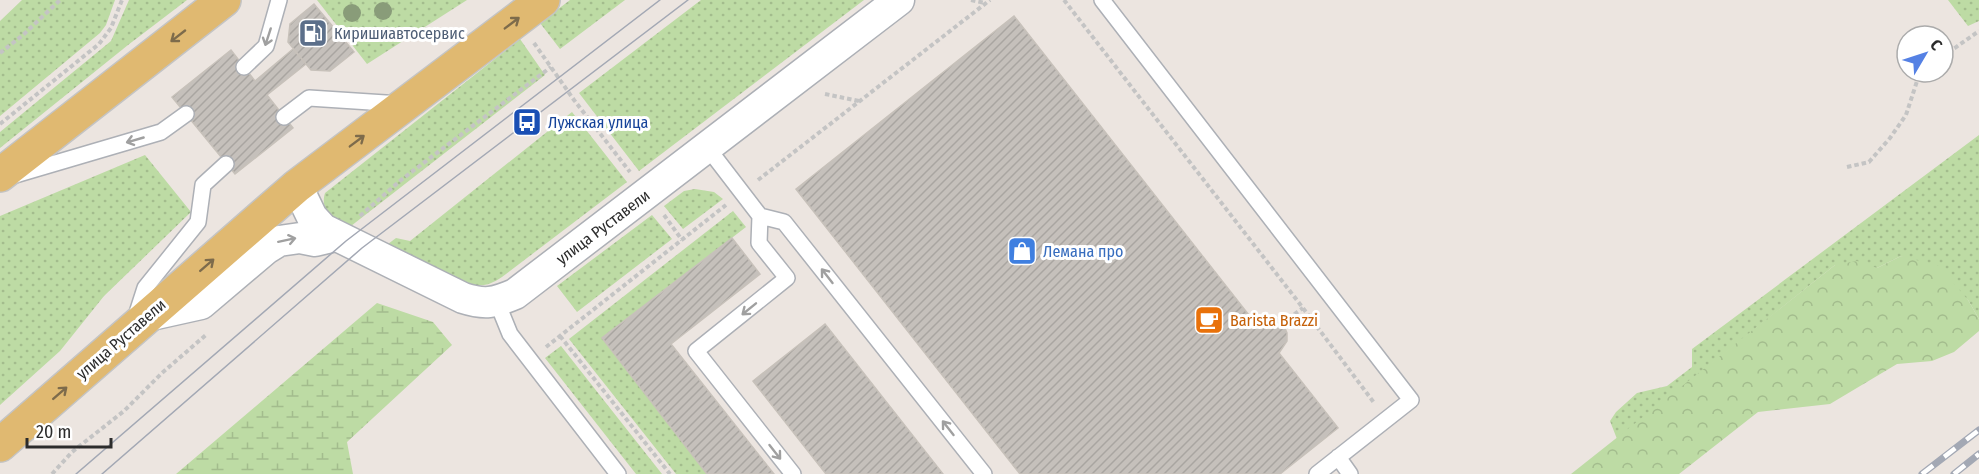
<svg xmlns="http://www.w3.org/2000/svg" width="1979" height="474" font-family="'Fira Sans Condensed',sans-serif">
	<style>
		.grass { fill: url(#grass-dots) }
		.forest { fill: url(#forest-crowns) }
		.wetland { fill: url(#wetland-marsh) }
		.building { fill: url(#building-hatch); stroke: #c7c1ba; stroke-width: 1.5 }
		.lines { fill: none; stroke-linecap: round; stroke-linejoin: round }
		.lane-casing { stroke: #adb0b6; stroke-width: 18 }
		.street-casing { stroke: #adb0b6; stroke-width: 33 }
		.primary-casing { stroke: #c4c4c4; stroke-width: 36 }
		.path { stroke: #c4c4c4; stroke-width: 4; stroke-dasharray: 4.5 3; stroke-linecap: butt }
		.lane { stroke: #fff; stroke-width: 15 }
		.street { stroke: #fff; stroke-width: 30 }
		.primary { stroke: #e0b971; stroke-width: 33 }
		.tram { stroke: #a3a8b4; stroke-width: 1.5 }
		.rail-casing { stroke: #a3a8b4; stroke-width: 7 }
		.rail { stroke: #fff; stroke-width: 4.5; stroke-dasharray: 14; stroke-linecap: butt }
		.tree { fill: #899c79 }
		.oneway { stroke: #7d6b4b }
		.oneway2 { stroke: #a0a0a0 }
		.labels { text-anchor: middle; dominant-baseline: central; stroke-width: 6; stroke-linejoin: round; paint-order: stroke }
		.service-label { font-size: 16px; fill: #4e5e75; stroke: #fff; text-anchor: start }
		.transit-label { font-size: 16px; fill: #164399; stroke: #fff; text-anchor: start }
		.street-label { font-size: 16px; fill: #2c2c2c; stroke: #fff }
		.shop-label { font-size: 16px; fill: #366cbe; stroke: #fff; text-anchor: start }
		.food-label { font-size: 16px; fill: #c56008; stroke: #fff; text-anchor: start }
	</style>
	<defs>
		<pattern id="grass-dots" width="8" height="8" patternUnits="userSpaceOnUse" patternTransform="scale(1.5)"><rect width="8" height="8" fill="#bddba4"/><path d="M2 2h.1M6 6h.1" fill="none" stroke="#a3bc8d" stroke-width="1.8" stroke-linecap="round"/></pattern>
		<pattern id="forest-crowns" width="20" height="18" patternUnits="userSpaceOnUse" patternTransform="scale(1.5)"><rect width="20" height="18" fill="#bddba4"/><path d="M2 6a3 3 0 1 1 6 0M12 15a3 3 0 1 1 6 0" fill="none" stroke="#a3bc8d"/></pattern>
		<pattern id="wetland-marsh" width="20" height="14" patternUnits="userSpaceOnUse" patternTransform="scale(1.5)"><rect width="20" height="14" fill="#bddba4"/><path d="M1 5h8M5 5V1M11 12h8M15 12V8" fill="none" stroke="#a3bc8d"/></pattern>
		<pattern id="building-hatch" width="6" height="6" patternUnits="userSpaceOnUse" patternTransform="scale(1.5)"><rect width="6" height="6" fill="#c5c0bb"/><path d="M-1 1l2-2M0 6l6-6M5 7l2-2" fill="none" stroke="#a9a5a1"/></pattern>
	</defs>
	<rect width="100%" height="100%" fill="#ece5e0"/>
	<path class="grass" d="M 22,0 L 115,0 L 106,25 L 100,33 L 0,116 L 0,21 Z
		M 129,0 L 187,0 L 128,45 L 0,148 L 0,132 L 111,41 Z
		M 317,0 L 467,0 L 367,64 Z
		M 570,0 L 625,0 L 560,49 L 540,23 Z
		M 701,0 L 864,0 L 639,171 L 579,93 Z
		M 1948,0 L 1979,0 L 1979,21 L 1968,26 Z
		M 520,39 L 545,75 L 351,226 C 336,219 319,213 325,193 Z
		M 572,112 L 627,182 L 502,277 C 490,285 483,287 469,284 L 388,244 L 396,238 L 410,241 Z
		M 1979,135 L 1979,319 L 1968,300 L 1901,256 L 1877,268 L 1835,265 L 1617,439 L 1610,421 L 1616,412 L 1637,393 L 1667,386 L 1692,367 L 1692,349 Z
		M 145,155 L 191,212 L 104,296 L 60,351 L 0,405 L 0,216 Z
		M 695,189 L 714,192 L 723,199 L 683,229 L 664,206 L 684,191 Z
		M 733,211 L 746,227 L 602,338 L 707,474 L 676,474 L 569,339 Z
		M 652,215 L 672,239 L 577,312 L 557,286 Z
		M 561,346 L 662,474 L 636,474 L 545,358 Z"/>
	<path class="forest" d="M 1901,256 L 1939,266 L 1968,300 L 1979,319 L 1979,331 L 1954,352 L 1932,361 L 1897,364 L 1830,404 L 1758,412 L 1679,474 L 1571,474 L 1835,265 L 1857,261 L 1877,268 Z"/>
	<path class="wetland" d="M 377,303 L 433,322 L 452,345 L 347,442 L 353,474 L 176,474 Z"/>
	<path class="building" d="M 314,4 L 354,52 L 330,71 L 311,70 L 288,42 L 290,24 Z
		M 1014,16 L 1252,319 L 1266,314 L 1274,316 L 1284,326 L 1287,333 L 1287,341 L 1279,353 L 1338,428 L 1280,474 L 1020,474 L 796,189 Z
		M 293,49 L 306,64 L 267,95 L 293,128 L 235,174 L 172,97 L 231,50 L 255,81 Z
		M 732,238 L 760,274 L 671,344 L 774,474 L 707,474 L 602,338 Z
		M 825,324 L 943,474 L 826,474 L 753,381 Z"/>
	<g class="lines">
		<g class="lane-casing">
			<path id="lane" d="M 1102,0 L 1411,400 L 1317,474
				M 244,67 L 266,46 L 279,0
				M 284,117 L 309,98 L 401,104
				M 707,147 L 760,216 L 784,222 L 984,474
				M 15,175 L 161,132 L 186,114
				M 760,216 L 759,243 L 787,278 L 696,351 L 793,474
				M 497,302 L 510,334 L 618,474
				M 135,319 L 145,288 L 198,222 L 203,185 L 226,164
				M 1338,457 L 1350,474"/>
		</g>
		<g class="street-casing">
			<path id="street" d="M 297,186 L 312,217 L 323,229 L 463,298 C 485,305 494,303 515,294 L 899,0
				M 147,316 L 201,304 L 266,249 L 279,241 L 300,238 L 315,241 L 336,236"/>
		</g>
		<g class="primary-casing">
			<path id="primary" d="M 0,175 L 224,0
				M 0,445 L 297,186 L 543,0"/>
		</g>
		<path class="path" d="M 971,0 L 985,3
			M 1064,0 L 1303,308 L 1375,404
			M 534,43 L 574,100 L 630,172
			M 0,53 L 23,35 L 60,0
			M 1943,58 L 1952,50 L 1979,31
			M 825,94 L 859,101
			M 0,124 L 99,44 L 111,28 L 122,0
			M 1847,167 L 1869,162 L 1890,138 L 1906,115 L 1919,75 L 1924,72
			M 758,180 L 990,0
			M 664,215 L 682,240
			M 360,216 L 401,180 L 551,67
			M 1282,323 L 1303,308
			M 560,336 L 670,474
			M 546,347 L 726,205
			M 52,474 L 72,452 L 124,411 L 162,373 L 207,334"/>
		<use href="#lane" class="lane"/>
		<use href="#street" class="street"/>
		<use href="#primary" class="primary"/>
		<path class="tram" d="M 76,474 L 346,241 L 660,0
			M 102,474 L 362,248 L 688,0"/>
		<g class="rail-casing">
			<path id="rail" d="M 1922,474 L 1979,430
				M 1954,474 L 1979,454"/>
		</g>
		<use href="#rail" class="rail"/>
	</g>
	<g class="tree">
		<circle cx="383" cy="11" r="9"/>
		<circle cx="352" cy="13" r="9"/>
	</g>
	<defs><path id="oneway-shaft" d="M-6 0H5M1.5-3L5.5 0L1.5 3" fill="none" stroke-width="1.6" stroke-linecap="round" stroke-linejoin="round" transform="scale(1.5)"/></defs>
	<g class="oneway">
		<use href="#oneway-shaft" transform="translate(512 23) rotate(-37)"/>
		<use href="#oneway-shaft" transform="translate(178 36) rotate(142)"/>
		<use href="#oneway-shaft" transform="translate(357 141) rotate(-37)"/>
		<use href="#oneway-shaft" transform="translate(207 265) rotate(-41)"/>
		<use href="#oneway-shaft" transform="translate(60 393) rotate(-41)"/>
	</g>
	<g class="oneway2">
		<use href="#oneway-shaft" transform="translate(268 37) rotate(108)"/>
		<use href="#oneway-shaft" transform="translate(135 140) rotate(164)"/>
		<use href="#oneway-shaft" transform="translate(287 240) rotate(-12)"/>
		<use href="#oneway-shaft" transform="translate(827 276) rotate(-128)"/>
		<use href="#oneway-shaft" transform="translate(749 309) rotate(141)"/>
		<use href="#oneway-shaft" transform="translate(948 428) rotate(-128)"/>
		<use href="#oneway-shaft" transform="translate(775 452) rotate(52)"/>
	</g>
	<defs>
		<g id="fuel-square" transform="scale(1.5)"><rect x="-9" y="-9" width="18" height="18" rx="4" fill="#5c6f8a" stroke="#fff"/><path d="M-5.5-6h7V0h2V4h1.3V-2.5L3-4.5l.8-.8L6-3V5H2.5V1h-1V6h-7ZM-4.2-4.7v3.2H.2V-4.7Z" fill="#fff"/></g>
		<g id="bus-square" transform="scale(1.5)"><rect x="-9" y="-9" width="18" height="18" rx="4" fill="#1a4fb4" stroke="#fff"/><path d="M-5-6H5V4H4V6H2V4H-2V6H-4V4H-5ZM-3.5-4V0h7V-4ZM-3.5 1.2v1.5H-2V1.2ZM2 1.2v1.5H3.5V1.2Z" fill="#fff"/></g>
		<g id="shop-square" transform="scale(1.5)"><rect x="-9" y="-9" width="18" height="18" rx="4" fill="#3f7fe0" stroke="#fff"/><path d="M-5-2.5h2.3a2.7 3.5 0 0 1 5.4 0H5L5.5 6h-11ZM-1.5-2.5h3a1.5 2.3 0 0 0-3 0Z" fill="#fff"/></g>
		<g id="cafe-square" transform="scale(1.5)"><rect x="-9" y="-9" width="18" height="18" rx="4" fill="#e8710a" stroke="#fff"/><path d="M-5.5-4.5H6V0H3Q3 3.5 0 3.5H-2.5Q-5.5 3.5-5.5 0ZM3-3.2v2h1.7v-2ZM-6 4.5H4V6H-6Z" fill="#fff"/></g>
	</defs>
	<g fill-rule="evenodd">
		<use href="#fuel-square" x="313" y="33"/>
		<use href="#bus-square" x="527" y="122"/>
		<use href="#shop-square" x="1022" y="251"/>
		<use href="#cafe-square" x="1209" y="320"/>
	</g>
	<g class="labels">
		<g class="service-label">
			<text x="334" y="33">Киришиавтосервис</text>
		</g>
		<g class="transit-label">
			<text x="548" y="122">Лужская улица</text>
		</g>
		<g class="street-label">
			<text transform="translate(603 227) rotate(-37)">улица Руставели</text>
			<text transform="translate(121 339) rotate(-41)">улица Руставели</text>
		</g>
		<g class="shop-label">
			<text x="1043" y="251">Лемана про</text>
		</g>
		<g class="food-label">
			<text x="1230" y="320">Barista Brazzi</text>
		</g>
	</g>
	<g transform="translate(1925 54) rotate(51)"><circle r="28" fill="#ffffff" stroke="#ababab" stroke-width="1.5"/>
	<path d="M0-4.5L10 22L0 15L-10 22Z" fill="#5581e4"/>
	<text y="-9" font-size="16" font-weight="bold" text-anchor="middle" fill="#2c2c2c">С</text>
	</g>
	<path d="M27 438v9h84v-9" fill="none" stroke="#2c2c2c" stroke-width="3"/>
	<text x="36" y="438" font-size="18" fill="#2c2c2c" stroke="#ffffff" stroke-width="4.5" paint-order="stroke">20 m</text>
</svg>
